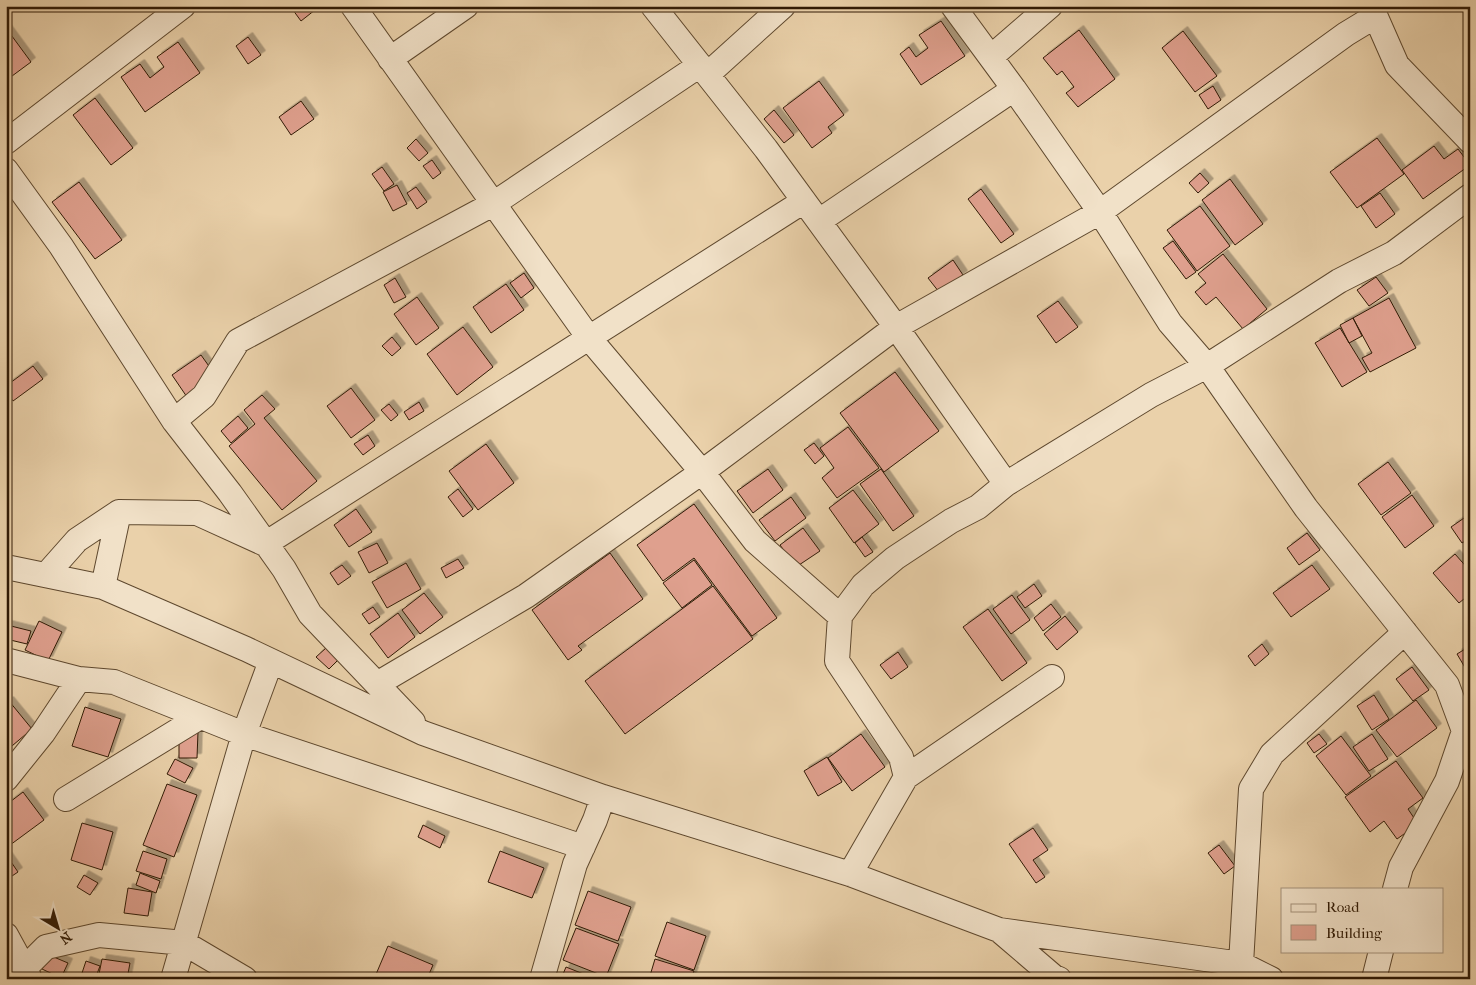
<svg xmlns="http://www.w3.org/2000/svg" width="1476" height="985" font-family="'IM FELL French Canon',serif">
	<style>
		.building { fill: #dfa08e; stroke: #301a05; filter: url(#shadow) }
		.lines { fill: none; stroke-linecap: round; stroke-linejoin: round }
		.minor-casing { stroke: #5e482e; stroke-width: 26 }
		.minor { stroke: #f1e1c8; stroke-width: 24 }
	</style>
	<defs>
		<filter id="shadow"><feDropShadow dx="4.5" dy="-4.5" stdDeviation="0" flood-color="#0004"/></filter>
	</defs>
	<rect width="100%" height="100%" fill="#ead1aa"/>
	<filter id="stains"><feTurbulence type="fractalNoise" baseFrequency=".004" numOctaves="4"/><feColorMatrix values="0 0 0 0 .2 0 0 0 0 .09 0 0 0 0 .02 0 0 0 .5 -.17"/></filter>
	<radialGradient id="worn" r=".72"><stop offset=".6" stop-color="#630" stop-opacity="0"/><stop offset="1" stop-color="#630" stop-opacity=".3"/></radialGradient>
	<path class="building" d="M 290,6 L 320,6 L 301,21 Z
		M 941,21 L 965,56 L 921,85 L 900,54 L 909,47 L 916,57 L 928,48 L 919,35 Z
		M 6,28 L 31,62 L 8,79 L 6,76 Z
		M 1079,30 L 1115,79 L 1078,107 L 1066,93 L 1074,87 L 1062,71 L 1057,75 L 1043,58 Z
		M 1183,31 L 1217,76 L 1195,92 L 1162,48 Z
		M 248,37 L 261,55 L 248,64 L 236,46 Z
		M 178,42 L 200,73 L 145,112 L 121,77 L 140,64 L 150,78 L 164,67 L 157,57 Z
		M 819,81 L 844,115 L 828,127 L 832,133 L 812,148 L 783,108 Z
		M 1213,86 L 1221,100 L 1208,109 L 1199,95 Z
		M 95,98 L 133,148 L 111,165 L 73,115 Z
		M 301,101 L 314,119 L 291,135 L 279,117 Z
		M 774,110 L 794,135 L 784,143 L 764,119 Z
		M 1377,138 L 1404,174 L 1357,208 L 1330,172 Z
		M 416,139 L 428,153 L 419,161 L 407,148 Z
		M 1434,146 L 1444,159 L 1458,149 L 1470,165 L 1423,199 L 1402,170 Z
		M 432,160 L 441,173 L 433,179 L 423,166 Z
		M 382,167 L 394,184 L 384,191 L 372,174 Z
		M 1200,173 L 1209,183 L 1198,193 L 1189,183 Z
		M 1230,179 L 1263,224 L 1235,245 L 1202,200 Z
		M 79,182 L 122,240 L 95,259 L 52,202 Z
		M 397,185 L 407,204 L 393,211 L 383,192 Z
		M 416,187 L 427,202 L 417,209 L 407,193 Z
		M 981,189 L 1014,234 L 1001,243 L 968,199 Z
		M 1380,193 L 1395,214 L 1376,228 L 1361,206 Z
		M 1200,206 L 1230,246 L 1197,271 L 1167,230 Z
		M 1173,241 L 1196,272 L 1186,279 L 1163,248 Z
		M 1223,254 L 1267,309 L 1243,329 L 1216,297 L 1206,305 L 1195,292 L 1206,283 L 1198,274 Z
		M 953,260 L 963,275 L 939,292 L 928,278 Z
		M 524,273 L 534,288 L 521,298 L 510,283 Z
		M 1376,277 L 1388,293 L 1369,306 L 1357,290 Z
		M 395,278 L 406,297 L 394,303 L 384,285 Z
		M 506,284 L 524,310 L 491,333 L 473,307 Z
		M 417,297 L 439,328 L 416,345 L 394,314 Z
		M 1389,298 L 1416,348 L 1370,372 L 1362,358 L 1372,353 L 1353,318 Z
		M 1058,301 L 1078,327 L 1056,343 L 1037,316 Z
		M 1353,318 L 1362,336 L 1349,343 L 1340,325 Z
		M 463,327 L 493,367 L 457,395 L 427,354 Z
		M 1340,328 L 1367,372 L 1342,387 L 1315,343 Z
		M 392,337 L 401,348 L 392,356 L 382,346 Z
		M 201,355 L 216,376 L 187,397 L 172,375 Z
		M 33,366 L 43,379 L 13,401 L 6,391 L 6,386 Z
		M 895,372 L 939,431 L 884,472 L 840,413 Z
		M 351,388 L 375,420 L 351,438 L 327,406 Z
		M 262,395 L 275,409 L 264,418 L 317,481 L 282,510 L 229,446 L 255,424 L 244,410 Z
		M 419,402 L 424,411 L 409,420 L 404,412 Z
		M 389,404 L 398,415 L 391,421 L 381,410 Z
		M 238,416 L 248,428 L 231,443 L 221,431 Z
		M 848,427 L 879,468 L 837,498 L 822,478 L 834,468 L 820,448 Z
		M 368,435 L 375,446 L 363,455 L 354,444 Z
		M 814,443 L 824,456 L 815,464 L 804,450 Z
		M 486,444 L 514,483 L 478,510 L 449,471 Z
		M 1388,462 L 1411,493 L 1381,515 L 1358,484 Z
		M 768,469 L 783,490 L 753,513 L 737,491 Z
		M 881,469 L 914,516 L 893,531 L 860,484 Z
		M 458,489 L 473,509 L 463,517 L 448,497 Z
		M 853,490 L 879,524 L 854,543 L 829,508 Z
		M 1412,495 L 1434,526 L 1405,548 L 1382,517 Z
		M 791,497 L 806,518 L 775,541 L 759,520 Z
		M 694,504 L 777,618 L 752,636 L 694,558 L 663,581 L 637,545 Z
		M 356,509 L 372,532 L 349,547 L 334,525 Z
		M 1470,514 L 1470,538 L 1462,543 L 1451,527 Z
		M 803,528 L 820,551 L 796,567 L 780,545 Z
		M 1307,533 L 1320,550 L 1299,565 L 1287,548 Z
		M 862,537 L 873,552 L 865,557 L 855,543 Z
		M 377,543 L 388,563 L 369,573 L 358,552 Z
		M 610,553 L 643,599 L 578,646 L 582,650 L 568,660 L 532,610 Z
		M 1455,554 L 1470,571 L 1470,594 L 1459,603 L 1433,573 Z
		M 458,559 L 464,568 L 446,578 L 441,568 Z
		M 694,560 L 712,585 L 682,608 L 663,583 Z
		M 406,563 L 421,589 L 387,608 L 372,582 Z
		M 342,565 L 351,576 L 338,585 L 330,573 Z
		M 1312,565 L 1330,589 L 1291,617 L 1273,593 Z
		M 1034,584 L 1042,596 L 1025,608 L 1017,597 Z
		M 713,586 L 753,639 L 625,734 L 585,681 Z
		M 424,593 L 443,617 L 420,634 L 402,610 Z
		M 1012,595 L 1030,620 L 1011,634 L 993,609 Z
		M 1051,604 L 1061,617 L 1043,631 L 1034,618 Z
		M 373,607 L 380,617 L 369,624 L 362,614 Z
		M 988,609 L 1027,663 L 1002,681 L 963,627 Z
		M 398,613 L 415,637 L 388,658 L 370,634 Z
		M 1065,616 L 1078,632 L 1057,650 L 1044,634 Z
		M 39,621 L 62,632 L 48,661 L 25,650 Z
		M 7,625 L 31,631 L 27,644 L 6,639 Z
		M 1262,644 L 1269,654 L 1255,666 L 1248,656 Z
		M 1470,646 L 1470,676 L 1457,654 Z
		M 326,648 L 338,660 L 329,669 L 316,657 Z
		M 898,652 L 908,667 L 891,679 L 880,665 Z
		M 1412,667 L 1429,690 L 1413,701 L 1396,679 Z
		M 1374,695 L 1389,719 L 1372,730 L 1357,706 Z
		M 1416,700 L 1437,728 L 1397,757 L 1376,730 Z
		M 9,701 L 32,729 L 6,751 L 6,703 Z
		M 85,707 L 121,719 L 108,757 L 72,746 Z
		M 179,731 L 198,732 L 197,758 L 179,758 Z
		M 861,734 L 885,767 L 852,791 L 828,758 Z
		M 1319,734 L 1327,744 L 1314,753 L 1307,743 Z
		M 1372,734 L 1388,759 L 1369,771 L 1353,747 Z
		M 1341,736 L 1371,776 L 1346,795 L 1316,756 Z
		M 827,757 L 842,782 L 818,796 L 804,771 Z
		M 175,759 L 193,768 L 185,783 L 167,774 Z
		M 1396,761 L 1423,798 L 1408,809 L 1418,824 L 1397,839 L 1384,821 L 1370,832 L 1345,797 Z
		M 167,784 L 197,795 L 174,857 L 143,845 Z
		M 23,792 L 44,820 L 6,848 L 6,805 Z
		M 82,823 L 113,832 L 102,870 L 71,860 Z
		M 423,825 L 445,836 L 440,848 L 418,837 Z
		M 1033,828 L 1048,850 L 1033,860 L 1045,877 L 1036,883 L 1009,844 Z
		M 1219,845 L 1235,866 L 1224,874 L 1208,853 Z
		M 143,851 L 167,859 L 161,879 L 136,871 Z
		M 500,851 L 544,868 L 532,898 L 488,882 Z
		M 7,856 L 18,872 L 6,880 L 6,857 Z
		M 140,873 L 160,881 L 156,893 L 136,885 Z
		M 84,875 L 98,883 L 90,895 L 77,887 Z
		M 128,888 L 152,892 L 148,916 L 124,913 Z
		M 588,891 L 631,907 L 618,941 L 575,925 Z
		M 667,922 L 706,936 L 694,970 L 655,956 Z
		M 576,928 L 619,944 L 606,977 L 563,960 Z
		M 388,946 L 433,965 L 427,979 L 374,979 Z
		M 49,955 L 68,963 L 61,978 L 42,969 Z
		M 102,959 L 130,963 L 127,979 L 98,979 Z
		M 655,959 L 694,971 L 691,979 L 649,979 Z
		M 86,961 L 100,966 L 95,979 L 80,979 Z
		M 566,967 L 596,979 L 561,979 Z"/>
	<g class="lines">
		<g class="minor-casing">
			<path id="minor" d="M 353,6 L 589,338 L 702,472 L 755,541 L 840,616
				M 653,6 L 766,149 L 896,327 L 1006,484
				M 1371,6 L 1397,65 L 1470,141
				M 991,57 L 1050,6
				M 390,59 L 466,6
				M 708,74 L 783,6
				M 6,142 L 183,6
				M 6,170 L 61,246 L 174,421 L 230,493 L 284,569 L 310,614 L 413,722
				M 819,221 L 1014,89
				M 174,421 L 204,396 L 238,341 L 493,204 L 700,65
				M 6,567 L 103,587 L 246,649 L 423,733 L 603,797 L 850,874 L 999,930 L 1241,964 L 1271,979
				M 46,575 L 77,540 L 119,512 L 197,513 L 265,544 L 804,201
				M 103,587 L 119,512
				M 6,660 L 79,679 L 114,682 L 244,734 L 583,847
				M 377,684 L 526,596 L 702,472 L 896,327 L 1100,212 L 1346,34 L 1374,17
				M 906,777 L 1052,677
				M 6,779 L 43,733 L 79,679
				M 66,799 L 200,717
				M 850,874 L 906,777 L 901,757 L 837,661 L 840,616 L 863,585 L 895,558 L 951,521 L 978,507 L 1006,484 L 1151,395 L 1207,366 L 1170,323 L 1100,212 L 1014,89 L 953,6
				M 1395,889 L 1401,867 L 1447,781 L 1464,731 L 1447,685 L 1306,508 L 1207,366 L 1339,281 L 1394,253 L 1470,196
				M 999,930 L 1054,977 L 1059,979
				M 6,935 L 30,979
				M 1241,964 L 1251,789 L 1272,754 L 1405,632
				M 14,979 L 46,947 L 99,935 L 184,943 L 245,979
				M 173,979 L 244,734 L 271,661
				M 542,979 L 575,864 L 595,820 L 603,797
				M 1374,979 L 1381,951"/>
		</g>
		<use href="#minor" class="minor"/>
	</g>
	<rect width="1476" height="985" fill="none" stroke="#ead1aa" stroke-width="25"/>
	<rect x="8" y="8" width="1461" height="970" fill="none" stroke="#301a05" stroke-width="2.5"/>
	<rect x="12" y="12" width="1451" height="960" fill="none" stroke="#301a05"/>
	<rect x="1281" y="888" width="162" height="65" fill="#f1e1c8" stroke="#a4917a"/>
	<rect x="1291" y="904" width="25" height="8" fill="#f1e1c8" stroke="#a4917a"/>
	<text x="1326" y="912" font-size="15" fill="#301a05">Road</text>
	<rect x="1291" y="925" width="25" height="15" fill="#dfa08e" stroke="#a4917a"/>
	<text x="1326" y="938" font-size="15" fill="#301a05">Building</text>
	<g transform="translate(58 928) rotate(142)" stroke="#f1e1c8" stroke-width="4" paint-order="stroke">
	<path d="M0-4L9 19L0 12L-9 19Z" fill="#301a05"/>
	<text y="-8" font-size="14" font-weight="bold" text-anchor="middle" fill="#301a05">N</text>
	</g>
	<rect width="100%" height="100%" filter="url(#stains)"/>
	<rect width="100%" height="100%" fill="url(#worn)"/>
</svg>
